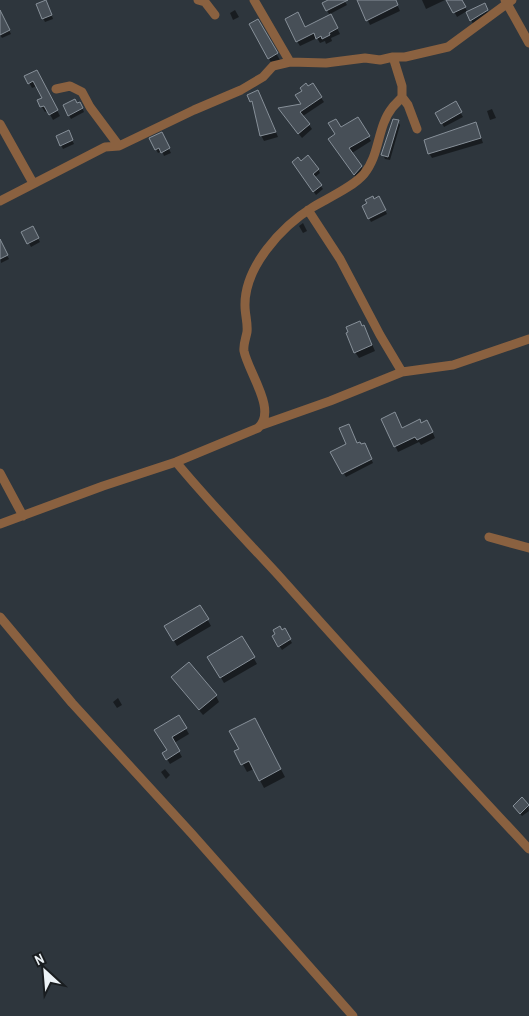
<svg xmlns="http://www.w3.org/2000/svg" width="529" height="1016" font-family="'Archivo Narrow',sans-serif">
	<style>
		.shadow { fill: #0007 }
		.building { fill: #474f57; stroke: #879099 }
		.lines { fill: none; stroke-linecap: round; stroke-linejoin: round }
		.minor { stroke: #8a6140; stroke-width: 9 }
	</style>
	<rect width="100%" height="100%" fill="#2e363d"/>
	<path class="shadow" d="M 331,0 L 344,0 L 347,5 L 330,14 L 340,34 L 331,38 L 332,41 L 326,44 L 325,41 L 320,43 L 317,38 L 300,46 L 297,41 L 305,28 L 330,16 L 327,10 Z
		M 358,0 L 395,0 L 400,11 L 370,25 Z
		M 422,0 L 445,0 L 426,9 Z
		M 448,0 L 461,0 L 467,11 L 457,17 Z
		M 48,5 L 53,19 L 45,22 L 43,18 Z
		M 484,5 L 489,14 L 473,24 L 468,13 Z
		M 235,10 L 239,17 L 233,20 L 230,13 Z
		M 4,20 L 11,34 L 2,38 L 0,35 L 0,22 Z
		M 257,21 L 280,60 L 272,64 L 250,25 Z
		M 26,77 L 40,77 L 60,116 L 53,120 L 48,111 L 45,112 L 38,101 L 44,98 L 37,86 L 32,88 Z
		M 312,85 L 324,102 L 303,116 L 312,129 L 302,138 L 282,113 L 303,105 L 308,88 Z
		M 249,96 L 261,97 L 278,137 L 264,141 L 261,135 L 254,107 Z
		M 80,103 L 84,112 L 71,119 L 64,106 Z
		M 455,103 L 463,117 L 444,127 L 437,113 Z
		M 492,109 L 496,118 L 490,120 L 487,111 Z
		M 358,119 L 371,141 L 352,153 L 364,171 L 357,179 L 333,144 L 340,129 Z
		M 398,122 L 400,125 L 390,160 L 385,159 L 383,155 Z
		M 476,123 L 483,143 L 432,158 L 429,153 Z
		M 161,134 L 171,153 L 164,156 L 162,151 L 158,153 L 151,139 Z
		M 70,136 L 74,144 L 63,149 L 61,145 Z
		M 301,162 L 318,169 L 320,173 L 314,178 L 323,189 L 316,195 L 296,166 Z
		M 379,198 L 387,214 L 371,222 L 363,207 Z
		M 303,223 L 307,231 L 303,233 L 299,226 Z
		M 32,227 L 40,242 L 31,247 L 23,232 Z
		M 2,246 L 9,259 L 1,263 L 0,247 Z
		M 362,328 L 367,333 L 375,351 L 359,358 L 355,352 Z
		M 383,419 L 402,430 L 421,424 L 430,426 L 435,438 L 421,445 L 419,442 L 398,452 Z
		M 357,444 L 366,448 L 373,463 L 346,477 L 332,453 Z
		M 200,606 L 211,626 L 177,646 L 166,627 Z
		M 284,630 L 292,643 L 282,650 L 273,636 Z
		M 242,638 L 257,664 L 224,683 L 209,657 Z
		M 176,683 L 216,696 L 219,702 L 203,715 Z
		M 118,698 L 122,705 L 117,708 L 113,702 Z
		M 179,717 L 189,734 L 174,743 L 182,757 L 170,764 L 164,754 L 168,751 L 156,731 Z
		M 259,727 L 285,777 L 264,788 L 254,769 L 247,772 L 236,752 L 240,749 Z
		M 165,769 L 170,775 L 166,779 L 161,772 Z
		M 514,806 L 528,806 L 529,811 L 522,816 Z"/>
	<path class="building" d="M 46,0 L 52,15 L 42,19 L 36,4 Z
		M 328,0 L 348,0 L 326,11 L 322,3 Z
		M 357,0 L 396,0 L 398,5 L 366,21 Z
		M 446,0 L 462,0 L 466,7 L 453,13 Z
		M 485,3 L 488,10 L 470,21 L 466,12 Z
		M 0,10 L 10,30 L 0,35 Z
		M 298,12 L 305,27 L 331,14 L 338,28 L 329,33 L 330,35 L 322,39 L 321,36 L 316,39 L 314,33 L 296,42 L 285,19 Z
		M 258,19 L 278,53 L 268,59 L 249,24 Z
		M 37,70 L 58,110 L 49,115 L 44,106 L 40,107 L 37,100 L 42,98 L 33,81 L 28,84 L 24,76 Z
		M 306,83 L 308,86 L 313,83 L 322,97 L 300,112 L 310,124 L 298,134 L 278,108 L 301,104 L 295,95 L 302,91 L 300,88 Z
		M 258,90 L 276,132 L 260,136 L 252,101 L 250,102 L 247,95 Z
		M 75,99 L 77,103 L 80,102 L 83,108 L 68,116 L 63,105 Z
		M 456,101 L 462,112 L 441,124 L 435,113 Z
		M 358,117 L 370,136 L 349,148 L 362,166 L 354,175 L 328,139 L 335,134 L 328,123 L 336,119 L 341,127 Z
		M 393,119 L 399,120 L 388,157 L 381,155 Z
		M 476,122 L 481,138 L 428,154 L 424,140 Z
		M 69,130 L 73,140 L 60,146 L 56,136 Z
		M 162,132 L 170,148 L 161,153 L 159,148 L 155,150 L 149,138 Z
		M 308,155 L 319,169 L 313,174 L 322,185 L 313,192 L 292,162 L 298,157 L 301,161 Z
		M 373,196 L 374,199 L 379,196 L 386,210 L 368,219 L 362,206 L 367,203 L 365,200 Z
		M 33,226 L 39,238 L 27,244 L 21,232 Z
		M 0,239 L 8,255 L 0,259 Z
		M 360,321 L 362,326 L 364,325 L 372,345 L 354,353 L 346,333 L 348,332 L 346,327 Z
		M 395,412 L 402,428 L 420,419 L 421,423 L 427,420 L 433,432 L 417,440 L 415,437 L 394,447 L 381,419 Z
		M 349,424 L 357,443 L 360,442 L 361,444 L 365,443 L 372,459 L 342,474 L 330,452 L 346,444 L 339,428 Z
		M 200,605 L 209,619 L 173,641 L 164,626 Z
		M 280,626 L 282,630 L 285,628 L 291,639 L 278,647 L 272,636 L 275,634 L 273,630 Z
		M 242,636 L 255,657 L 220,678 L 207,657 Z
		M 189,662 L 217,695 L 199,710 L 171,677 Z
		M 179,715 L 187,728 L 172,737 L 180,751 L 166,760 L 162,753 L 167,750 L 154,730 Z
		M 255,718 L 281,769 L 259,781 L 249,761 L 241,765 L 234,751 L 239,749 L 229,731 Z
		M 522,797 L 529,805 L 520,814 L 513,806 Z"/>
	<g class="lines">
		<path class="minor" d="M 198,0 L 205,2 L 215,15
			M 254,0 L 290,62
			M 505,0 L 529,43
			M 56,89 L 70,86 L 82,92 L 90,107 L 119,146
			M 402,97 L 408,105 L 417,129
			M 0,124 L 33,183
			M 0,201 L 105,147 L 119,146 L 194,110 L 241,90 L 263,77 L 273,66 L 290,62 L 326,63 L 365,58 L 380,60 L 393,57
			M 308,210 L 340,259 L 380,335 L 402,372
			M 262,425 L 330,401 L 402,372 L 453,365 L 529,339
			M 176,462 C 209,502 245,539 280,577 C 362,669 445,759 529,849
			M 0,473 L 23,516
			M 0,524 L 103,486 L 176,462 L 258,428 C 278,411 248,372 244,351 C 243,345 246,338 247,332 C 248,323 245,315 245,306 C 244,267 282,226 313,207 C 328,198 353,187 364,174 C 380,155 377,127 392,108 C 395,104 399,101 402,97 L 402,86 L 393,57 L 405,57 L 448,47 L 512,0
			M 489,537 L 529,548
			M 0,617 L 72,703 L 192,834 L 353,1016"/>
	</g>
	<g transform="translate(45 971) rotate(334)" stroke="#191d20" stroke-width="4" paint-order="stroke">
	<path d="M0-4L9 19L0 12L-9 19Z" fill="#ecf2f6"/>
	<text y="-8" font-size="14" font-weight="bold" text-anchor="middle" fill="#ecf2f6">N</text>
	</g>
</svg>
